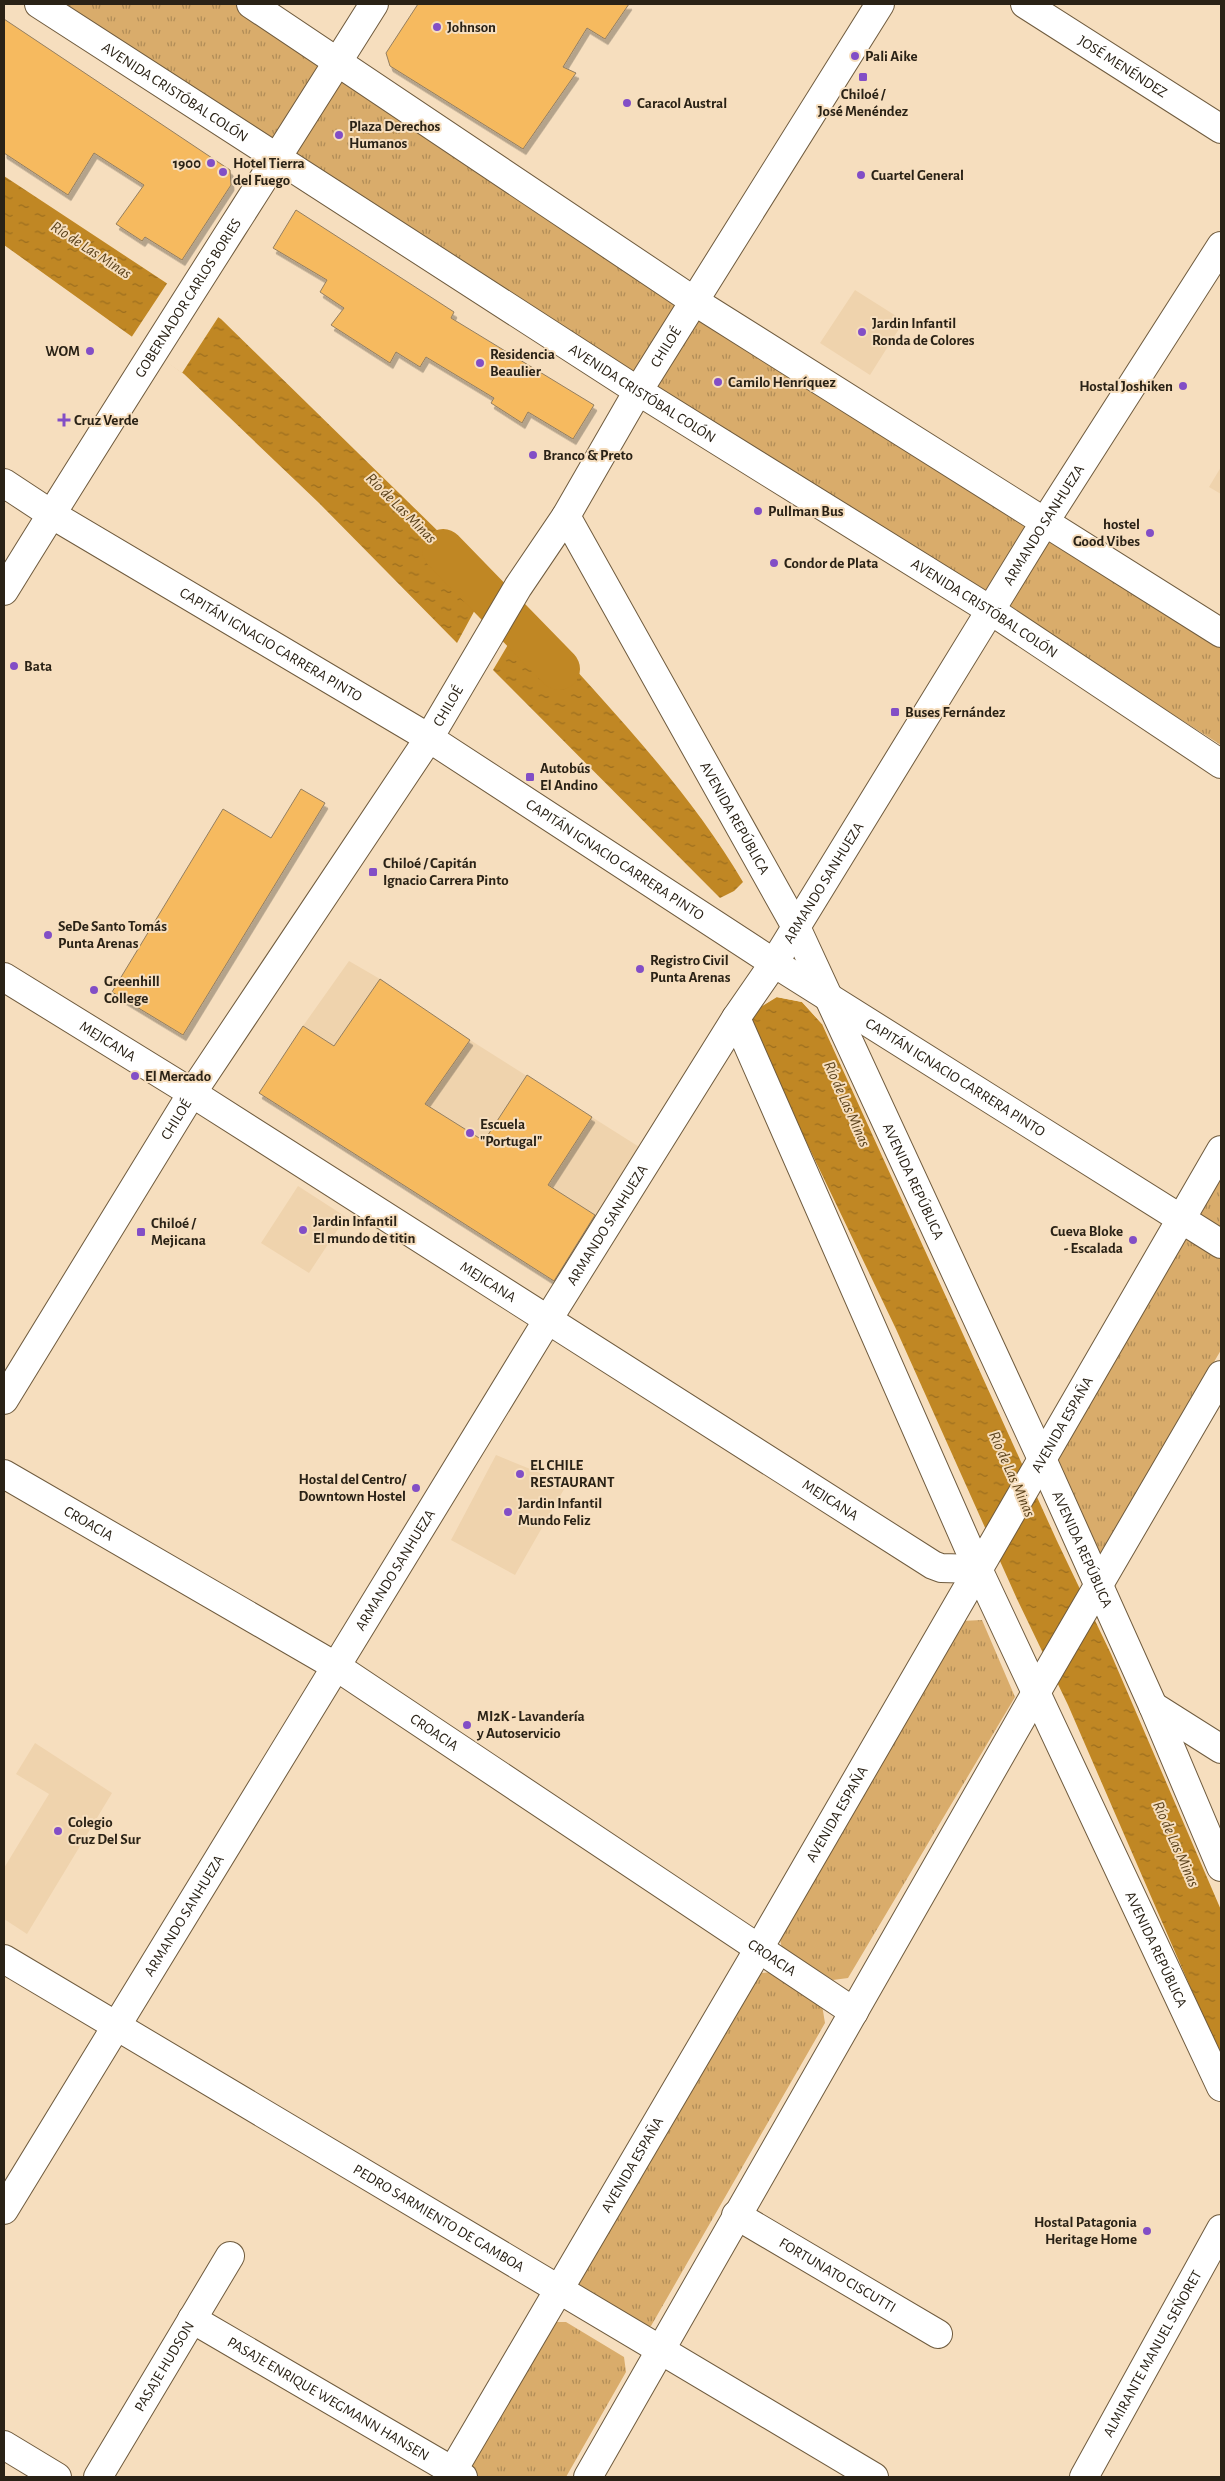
<svg xmlns="http://www.w3.org/2000/svg" width="1225" height="2481" font-family="'Alegreya Sans',sans-serif">
	<style>
		.built { fill: #efd3ad }
		.grass { fill: url(#grass-tufts) }
		.water { fill: url(#water-ripples) }
		.pier { fill: #f6debe }
		.lines { fill: none; stroke-linecap: round; stroke-linejoin: round }
		.river { stroke: #c08724; stroke-width: 42 }
		.building { fill: #f6ba5f; stroke: #937e60; filter: url(#shadow) }
		.minor-casing { stroke: #6f5b3e; stroke-width: 30 }
		.tertiary-casing { stroke: #6f5b3e; stroke-width: 30 }
		.secondary-casing { stroke: #6f5b3e; stroke-width: 30 }
		.primary-casing { stroke: #6f5b3e; stroke-width: 30 }
		.minor { stroke: #fff; stroke-width: 28 }
		.tertiary { stroke: #fff; stroke-width: 28 }
		.secondary { stroke: #fff; stroke-width: 28 }
		.primary { stroke: #fff; stroke-width: 28 }
		.poi-dot { fill: #824ec6; stroke: #f6debe; stroke-width: 2 }
		.labels { text-anchor: middle; dominant-baseline: central; stroke-width: 4; stroke-linejoin: round; paint-order: stroke }
		.poi-label { font-size: 15px; font-weight: bold; fill: #2a2216; stroke: #f6debe; text-anchor: start }
		.street-label { font-size: 15px; fill: #2a2216; stroke: #f6debe }
		.water-label { font-size: 16px; font-style: italic; fill: #5a421c; stroke: #f6debe }
	</style>
	<defs>
		<pattern id="grass-tufts" width="24" height="20" patternUnits="userSpaceOnUse" patternTransform="scale(1.25)"><rect width="24" height="20" fill="#d9ac6b"/><path d="M3 7l-1-3M5 7V3M7 7l1-3M15 17l-1-3M17 17v-4M19 17l1-3" fill="none" stroke="#b08c57"/></pattern>
		<pattern id="water-ripples" width="26" height="14" patternUnits="userSpaceOnUse" patternTransform="scale(1.25)"><rect width="26" height="14" fill="#c08724"/><path d="M2 4q2-2 4 0t4 0M15 11q2-2 4 0t4 0" fill="none" stroke="#9c6e1e"/></pattern>
		<filter id="shadow"><feDropShadow dx="3" dy="5.5" stdDeviation="0" flood-color="#0004"/></filter>
	</defs>
	<rect width="100%" height="100%" fill="#f6debe"/>
	<path class="built" d="M 855,290 L 904,321 L 870,375 L 820,343 Z
		M 1221,467 L 1221,494 L 1209,487 Z
		M 349,961 L 380,979 L 470,1040 L 644,1150 L 558,1283 L 259,1093 L 303,1026 Z
		M 298,1186 L 346,1217 L 309,1273 L 261,1243 Z
		M 496,1455 L 567,1484 L 515,1575 L 451,1540 Z
		M 35,1743 L 112,1793 L 27,1934 L 4,1919 L 4,1868 L 49,1794 L 16,1774 Z"/>
	<path class="grass" d="M 54,4 L 238,4 L 1221,636 L 1221,745 L 315,172 Z
		M 1221,1175 L 1221,1350 L 1099,1559 L 1056,1460 Z
		M 982,1620 L 1015,1697 L 848,1978 L 833,1980 L 782,1948 L 777,1928 L 961,1621 Z
		M 772,1972 L 822,2005 L 825,2023 L 651,2326 L 636,2329 L 582,2295 L 574,2277 L 750,1974 Z
		M 550,2322 L 566,2322 L 624,2357 L 626,2372 L 566,2477 L 461,2477 Z"/>
	<path class="water" d="M 4,176 L 221,319 L 490,582 L 457,643 L 319,503 L 184,374 L 4,245 Z
		M 526,614 C 601,700 685,783 743,882 L 734,891 L 720,898 L 493,670 Z
		M 776,997 L 802,1002 L 822,1024 L 1057,1541 L 1111,1654 L 1221,1910 L 1221,2058 L 1068,1705 L 1017,1599 L 896,1329 L 746,1016 Z"/>
	<path class="pier" d="M 168,282 L 219,316 L 182,373 L 131,338 Z
		M 777,995 L 803,999 L 824,1022 L 822,1024 L 802,1002 L 777,997 L 746,1016 L 745,1014 Z"/>
	<g class="lines">
		<path class="river" d="M 443,550 L 559,669"/>
	</g>
	<path class="building" d="M 418,4 L 629,4 L 605,39 L 587,28 L 563,67 L 576,73 L 523,149 L 390,66 L 386,53 Z
		M 4,19 L 230,170 L 231,185 L 182,260 L 145,237 L 142,241 L 116,224 L 144,185 L 94,153 L 68,195 L 4,153 Z
		M 296,210 L 454,312 L 451,318 L 594,405 L 573,439 L 528,412 L 522,423 L 491,403 L 494,398 L 426,357 L 420,367 L 396,352 L 390,363 L 331,325 L 344,308 L 320,292 L 327,280 L 273,248 Z
		M 301,789 L 325,803 L 183,1035 L 112,992 L 223,809 L 271,838 Z
		M 380,979 L 470,1040 L 425,1104 L 484,1141 L 527,1075 L 592,1117 L 548,1185 L 595,1215 L 554,1281 L 259,1093 L 303,1026 L 334,1046 Z"/>
	<g class="lines">
		<g class="minor-casing">
			<g id="minor">
				<path id="s1" d="M 1025,4 L 1221,129"/>
				<path id="s2" d="M 4,483 L 51,514 L 429,738 L 774,963 L 1221,1244"/>
				<path id="s3" d="M 566,516 L 796,927 L 1042,1459 L 1153,1706 L 1221,1867"/>
				<path id="s4" d="M 4,977 L 192,1093 L 933,1565 L 941,1568 L 978,1569"/>
				<path id="s5" d="M 736,1018 L 978,1569 L 1221,2087"/>
				<path id="s6" d="M 4,1400 L 192,1093 L 429,738 L 518,587 L 566,516 L 638,391"/>
				<path id="s7" d="M 4,1474 L 337,1667 L 854,2012"/>
				<path d="M 1153,1706 L 1221,1749"/>
				<path id="s8" d="M 4,1959 L 874,2477"/>
				<path id="s9" d="M 4,2210 L 547,1321 L 736,1018 L 774,963 L 1044,523 L 1221,246"/>
				<path id="s10" d="M 736,2215 L 938,2334"/>
				<path id="s11" d="M 192,2319 L 463,2477"/>
				<path d="M 4,2445 L 57,2477"/>
				<path id="s12" d="M 98,2477 L 230,2256"/>
				<path id="s13" d="M 1084,2477 L 1221,2229"/>
			</g>
		</g>
		<g class="tertiary-casing">
			<g id="tertiary">
				<path id="s14" d="M 638,391 L 880,4"/>
			</g>
		</g>
		<g class="secondary-casing">
			<g id="secondary">
				<path id="s15" d="M 39,4 L 638,391 L 990,610 L 1221,764"/>
				<path d="M 251,4 L 694,301 L 1221,633"/>
				<path id="s16" d="M 449,2477 L 758,1950 L 1221,1150"/>
				<path d="M 588,2477 L 1045,1677 L 1221,1375"/>
			</g>
		</g>
		<g class="primary-casing">
			<g id="primary">
				<path id="s17" d="M 4,591 C 125,394 251,200 374,4"/>
			</g>
		</g>
		<use href="#minor" class="minor"/>
		<use href="#tertiary" class="tertiary"/>
		<use href="#secondary" class="secondary"/>
		<use href="#primary" class="primary"/>
	</g>
	<g class="poi-dot">
		<circle cx="437" cy="27" r="5"/>
		<circle cx="855" cy="56" r="5"/>
		<rect x="858" y="72" width="10" height="10" rx="2.5"/>
		<circle cx="627" cy="103" r="5"/>
		<circle cx="339" cy="135" r="5"/>
		<circle cx="211" cy="163" r="5"/>
		<circle cx="223" cy="172" r="5"/>
		<circle cx="861" cy="175" r="5"/>
		<circle cx="862" cy="332" r="5"/>
		<circle cx="90" cy="351" r="5"/>
		<circle cx="480" cy="363" r="5"/>
		<circle cx="718" cy="382" r="5"/>
		<circle cx="1183" cy="386" r="5"/>
		<path d="M61.5 412.5h5v5h5v5h-5v5h-5v-5h-5v-5h5z"/>
		<circle cx="533" cy="455" r="5"/>
		<circle cx="758" cy="511" r="5"/>
		<circle cx="1150" cy="533" r="5"/>
		<circle cx="774" cy="563" r="5"/>
		<circle cx="14" cy="666" r="5"/>
		<rect x="890" y="707" width="10" height="10" rx="2.5"/>
		<rect x="525" y="772" width="10" height="10" rx="2.5"/>
		<rect x="368" y="867" width="10" height="10" rx="2.5"/>
		<circle cx="48" cy="935" r="5"/>
		<circle cx="640" cy="969" r="5"/>
		<circle cx="94" cy="990" r="5"/>
		<circle cx="135" cy="1076" r="5"/>
		<circle cx="470" cy="1133" r="5"/>
		<circle cx="303" cy="1230" r="5"/>
		<rect x="136" y="1227" width="10" height="10" rx="2.5"/>
		<circle cx="1133" cy="1240" r="5"/>
		<circle cx="520" cy="1474" r="5"/>
		<circle cx="416" cy="1488" r="5"/>
		<circle cx="508" cy="1512" r="5"/>
		<circle cx="467" cy="1725" r="5"/>
		<circle cx="58" cy="1831" r="5"/>
		<circle cx="1147" cy="2231" r="5"/>
	</g>
	<g class="labels">
		<g class="poi-label">
			<text x="447" y="27">Johnson</text>
			<text x="865" y="56">Pali Aike</text>
			<text x="863" y="94" text-anchor="middle">Chiloé /<tspan x="863" dy="17">José Menéndez</tspan></text>
			<text x="637" y="103">Caracol Austral</text>
			<text x="349" y="126">Plaza Derechos<tspan x="349" dy="17">Humanos</tspan></text>
			<text x="201" y="163" text-anchor="end">1900</text>
			<text x="233" y="163">Hotel Tierra<tspan x="233" dy="17">del Fuego</tspan></text>
			<text x="871" y="175">Cuartel General</text>
			<text x="872" y="323">Jardin Infantil<tspan x="872" dy="17">Ronda de Colores</tspan></text>
			<text x="80" y="351" text-anchor="end">WOM</text>
			<text x="490" y="354">Residencia<tspan x="490" dy="17">Beaulier</tspan></text>
			<text x="728" y="382">Camilo Henríquez</text>
			<text x="1173" y="386" text-anchor="end">Hostal Joshiken</text>
			<text x="74" y="420">Cruz Verde</text>
			<text x="543" y="455">Branco &amp; Preto</text>
			<text x="768" y="511">Pullman Bus</text>
			<text x="1140" y="524" text-anchor="end">hostel<tspan x="1140" dy="17">Good Vibes</tspan></text>
			<text x="784" y="563">Condor de Plata</text>
			<text x="24" y="666">Bata</text>
			<text x="905" y="712">Buses Fernández</text>
			<text x="540" y="768">Autobús<tspan x="540" dy="17">El Andino</tspan></text>
			<text x="383" y="863">Chiloé / Capitán<tspan x="383" dy="17">Ignacio Carrera Pinto</tspan></text>
			<text x="58" y="926">SeDe Santo Tomás<tspan x="58" dy="17">Punta Arenas</tspan></text>
			<text x="650" y="960">Registro Civil<tspan x="650" dy="17">Punta Arenas</tspan></text>
			<text x="104" y="981">Greenhill<tspan x="104" dy="17">College</tspan></text>
			<text x="145" y="1076">El Mercado</text>
			<text x="480" y="1124">Escuela<tspan x="480" dy="17">"Portugal"</tspan></text>
			<text x="313" y="1221">Jardin Infantil<tspan x="313" dy="17">El mundo de titin</tspan></text>
			<text x="151" y="1223">Chiloé /<tspan x="151" dy="17">Mejicana</tspan></text>
			<text x="1123" y="1231" text-anchor="end">Cueva Bloke<tspan x="1123" dy="17">- Escalada</tspan></text>
			<text x="530" y="1465">EL CHILE<tspan x="530" dy="17">RESTAURANT</tspan></text>
			<text x="406" y="1479" text-anchor="end">Hostal del Centro/<tspan x="406" dy="17">Downtown Hostel</tspan></text>
			<text x="518" y="1503">Jardin Infantil<tspan x="518" dy="17">Mundo Feliz</tspan></text>
			<text x="477" y="1716">MI2K - Lavandería<tspan x="477" dy="17">y Autoservicio</tspan></text>
			<text x="68" y="1822">Colegio<tspan x="68" dy="17">Cruz Del Sur</tspan></text>
			<text x="1137" y="2222" text-anchor="end">Hostal Patagonia<tspan x="1137" dy="17">Heritage Home</tspan></text>
		</g>
		<g class="street-label">
			<text stroke="none"><textPath href="#s1" startOffset="116">JOSÉ MENÉNDEZ</textPath></text>
			<text stroke="none"><textPath href="#s15" startOffset="162">AVENIDA CRISTÓBAL COLÓN</textPath></text>
			<text stroke="none"><textPath href="#s17" startOffset="346">GOBERNADOR CARLOS BORIES</textPath></text>
			<text stroke="none"><textPath href="#s14" startOffset="52">CHILOÉ</textPath></text>
			<text stroke="none"><textPath href="#s15" startOffset="718">AVENIDA CRISTÓBAL COLÓN</textPath></text>
			<text stroke="none"><textPath href="#s9" startOffset="1980">ARMANDO SANHUEZA</textPath></text>
			<text stroke="none"><textPath href="#s15" startOffset="1122">AVENIDA CRISTÓBAL COLÓN</textPath></text>
			<text stroke="none"><textPath href="#s2" startOffset="312">CAPITÁN IGNACIO CARRERA PINTO</textPath></text>
			<text stroke="none"><textPath href="#s6" startOffset="824">CHILOÉ</textPath></text>
			<text stroke="none"><textPath href="#s3" startOffset="346">AVENIDA REPÚBLICA</textPath></text>
			<text stroke="none"><textPath href="#s2" startOffset="718">CAPITÁN IGNACIO CARRERA PINTO</textPath></text>
			<text stroke="none"><textPath href="#s9" startOffset="1560">ARMANDO SANHUEZA</textPath></text>
			<text stroke="none"><textPath href="#s4" startOffset="122">MEJICANA</textPath></text>
			<text stroke="none"><textPath href="#s2" startOffset="1122">CAPITÁN IGNACIO CARRERA PINTO</textPath></text>
			<text stroke="none"><textPath href="#s6" startOffset="329">CHILOÉ</textPath></text>
			<text stroke="none"><textPath href="#s3" startOffset="751">AVENIDA REPÚBLICA</textPath></text>
			<text stroke="none"><textPath href="#s9" startOffset="1155">ARMANDO SANHUEZA</textPath></text>
			<text stroke="none"><textPath href="#s4" startOffset="572">MEJICANA</textPath></text>
			<text stroke="none"><textPath href="#s16" startOffset="1218">AVENIDA ESPAÑA</textPath></text>
			<text stroke="none"><textPath href="#s4" startOffset="978">MEJICANA</textPath></text>
			<text stroke="none"><textPath href="#s7" startOffset="98">CROACIA</textPath></text>
			<text stroke="none"><textPath href="#s3" startOffset="1156">AVENIDA REPÚBLICA</textPath></text>
			<text stroke="none"><textPath href="#s9" startOffset="750">ARMANDO SANHUEZA</textPath></text>
			<text stroke="none"><textPath href="#s7" startOffset="502">CROACIA</textPath></text>
			<text stroke="none"><textPath href="#s16" startOffset="768">AVENIDA ESPAÑA</textPath></text>
			<text stroke="none"><textPath href="#s9" startOffset="345">ARMANDO SANHUEZA</textPath></text>
			<text stroke="none"><textPath href="#s5" startOffset="1022">AVENIDA REPÚBLICA</textPath></text>
			<text stroke="none"><textPath href="#s7" startOffset="908">CROACIA</textPath></text>
			<text stroke="none"><textPath href="#s16" startOffset="362">AVENIDA ESPAÑA</textPath></text>
			<text stroke="none"><textPath href="#s8" startOffset="506">PEDRO SARMIENTO DE GAMBOA</textPath></text>
			<text stroke="none"><textPath href="#s10" startOffset="118">FORTUNATO CISCUTTI</textPath></text>
			<text stroke="none"><textPath href="#s13" startOffset="141">ALMIRANTE MANUEL SEÑORET</textPath></text>
			<text stroke="none"><textPath href="#s12" startOffset="129">PASAJE HUDSON</textPath></text>
			<text stroke="none"><textPath href="#s11" startOffset="158">PASAJE ENRIQUE WEGMANN HANSEN</textPath></text>
		</g>
		<g class="water-label">
			<text transform="translate(91 250) rotate(33)">Río de Las Minas</text>
			<text transform="translate(401 508) rotate(45)">Río de Las Minas</text>
			<text transform="translate(847 1104) rotate(66)">Río de Las Minas</text>
			<text transform="translate(1012 1474) rotate(66)">Río de Las Minas</text>
			<text transform="translate(1176 1844) rotate(66)">Río de Las Minas</text>
		</g>
	</g>
	<rect width="1225" height="2481" fill="none" stroke="#2a2216" stroke-width="10"/>
</svg>
